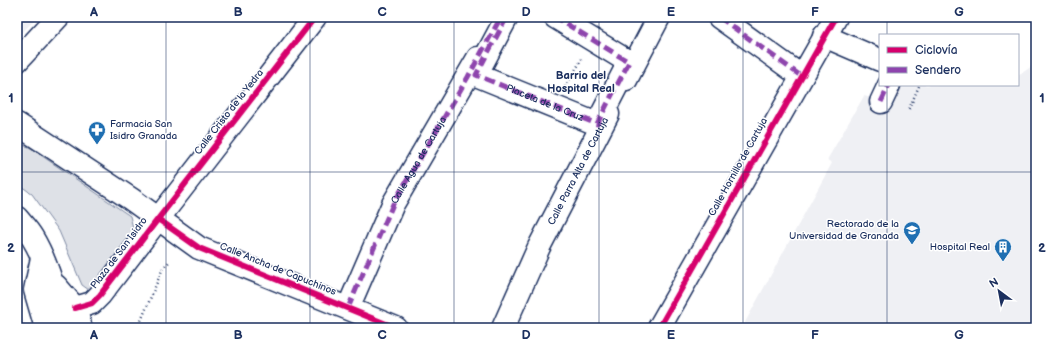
<svg xmlns="http://www.w3.org/2000/svg" width="1053" height="345" font-family="'Balsamiq Sans',sans-serif">
	<style>
		.built { fill: #eff0f4 }
		.green { fill: #dee1e7; stroke: #7c88a2 }
		.lines { fill: none; stroke-linecap: round; stroke-linejoin: round }
		.minor-casing { stroke: #1b2f5e; stroke-width: 25 }
		.major-casing { stroke: #1b2f5e; stroke-width: 25 }
		.path { stroke: #1b2f5e; stroke-width: 2.5; stroke-dasharray: 1 3; stroke-linecap: butt }
		.minor { stroke: #fff; stroke-width: 22 }
		.major { stroke: #fff; stroke-width: 22 }
		.quiet { stroke: #8e44ad; stroke-width: 5; stroke-dasharray: 10 5; stroke-linecap: butt }
		.cycleway-casing { stroke: #fff; stroke-width: 8 }
		.cycleway { stroke: #d6006c; stroke-width: 6 }
		.grid { fill: none; stroke: #1b2f5e; stroke-width: 1; stroke-opacity: 0.55 }
		.labels { text-anchor: middle; dominant-baseline: central; stroke-width: 3; stroke-linejoin: round; paint-order: stroke }
		.street-label { font-size: 10px; fill: #1b2f5e; stroke: #fff }
		.poi-label { font-size: 10px; fill: #1b2f5e; stroke: #fff; text-anchor: end }
		.neighbourhood-label { font-size: 11px; font-weight: bold; fill: #1b2f5e; stroke: #fff }
		.neatline { fill: none; stroke: #1b2f5e; stroke-width: 1.5 }
		.grid-label { font-size: 13px; text-anchor: middle; font-weight: bold; fill: #1b2f5e }
	</style>
	<rect width="100%" height="100%" fill="#fff"/>
	<filter id="ink" filterUnits="userSpaceOnUse"><feTurbulence type="fractalNoise" baseFrequency=".025" numOctaves="2"/><feDisplacementMap in="SourceGraphic" scale="8" xChannelSelector="R" yChannelSelector="G"/><feConvolveMatrix kernelMatrix="1 2 1 2 8 2 1 2 1" color-interpolation-filters="sRGB"/></filter>
	<g filter="url(#ink)">
		<path class="built" d="M 17,17 L 37,17 L 17,38 Z
			M 1032,66 L 1036,76 L 1036,328 L 742,328 L 832,163 L 827,160 L 864,96 L 875,99 L 888,108 L 900,85 L 1018,85 L 1018,76 Z
			M 17,300 L 26,328 L 17,328 Z"/>
		<path class="green" d="M 17,143 L 29,147 L 130,216 L 134,232 L 89,290 L 82,285 L 59,231 L 32,194 L 17,183 Z"/>
		<g class="lines">
			<g class="minor-casing">
				<g id="minor">
					<path d="M 507,17 L 476,75 L 597,124 L 629,62 L 555,17"/>
					<path d="M 719,17 L 801,76"/>
					<path d="M 824,36 L 880,60"/>
					<path d="M 626,80 L 659,17"/>
					<path d="M 881,102 L 889,85"/>
					<path d="M 42,258 L 35,290 L 46,328"/>
					<path d="M 75,308 L 92,303 L 100,295 L 158,219 L 315,17"/>
					<path d="M 348,308 L 393,204 L 478,58"/>
					<path id="s1" d="M 503,328 L 539,247 L 608,114"/>
					<path d="M 659,328 L 836,17"/>
				</g>
			</g>
			<g class="major-casing">
				<path id="major" d="M 17,61 L 58,17
					M 17,124 L 131,199 L 199,248 L 396,328
					M 17,218 C 22,224 28,230 32,237 C 49,265 56,298 65,328
					M 56,286 L 75,308 L 81,328"/>
			</g>
			<path class="path" d="M 565,87 L 582,59
				M 909,109 L 919,86 L 917,85
				M 138,328 L 163,268 L 170,261"/>
			<use href="#minor" class="minor"/>
			<use href="#major" class="major"/>
			<g class="quiet">
				<path id="s2" d="M 507,17 L 476,75 L 597,124 L 629,62 L 555,17"/>
				<path d="M 719,17 L 801,76"/>
				<path d="M 881,102 L 889,85"/>
				<path id="s3" d="M 348,308 L 393,204 L 468,77 L 501,17"/>
			</g>
			<g class="cycleway-casing">
				<path id="cycleway" d="M 158,219 L 199,248 L 396,328
					M 75,308 L 92,303 L 100,295 L 158,219 L 315,17
					M 659,328 L 836,17"/>
			</g>
			<use href="#cycleway" class="cycleway"/>
		</g>
	</g>
	<path class="grid" d="M 166,17 L 166,328M 310,17 L 310,328M 454,17 L 454,328M 599,17 L 599,328M 743,17 L 743,328M 887,17 L 887,35M 887,85 L 887,328M 17,172 L 1036,172"/>
	<defs>
		<g id="pharmacy-pin" transform="scale(0.9)"><path d="M0 17L-7.5 6A9.5 9.5 0 1 1 7.5 6Z" fill="#1f6fb2" stroke="#fff"/><path d="M-2-6h4v4h4v4h-4v4h-4v-4h-4v-4h4Z" fill="#fff"/></g>
		<g id="university-pin" transform="scale(0.9)"><path d="M0 17L-7.5 6A9.5 9.5 0 1 1 7.5 6Z" fill="#1f6fb2" stroke="#fff"/><path d="M0-5L7-2L0 1L-7-2ZM-4 1L0 2.5L4 1V4Q0 6-4 4Z" fill="#fff"/></g>
		<g id="building-pin" transform="scale(0.9)"><path d="M0 17L-7.5 6A9.5 9.5 0 1 1 7.5 6Z" fill="#1f6fb2" stroke="#fff"/><path d="M-4-6H4V6H1V3H-1V6H-4ZM-2.5-4.3h1.7v1.8h-1.7ZM.8-4.3h1.7v1.8H.8ZM-2.5-1h1.7V.8h-1.7ZM.8-1h1.7V.8H.8Z" fill="#fff"/></g>
	</defs>
	<g fill-rule="evenodd">
		<use href="#pharmacy-pin" x="97" y="130"/>
		<use href="#university-pin" x="912" y="230"/>
		<use href="#building-pin" x="1003" y="247"/>
	</g>
	<g class="labels">
		<g class="street-label">
			<text stroke="none"><textPath href="#s2" startOffset="140">Placeta de la Cruz</textPath></text>
			<text transform="translate(229 112) rotate(-52)">Calle Cristo de la Yedra</text>
			<text stroke="none"><textPath href="#s3" startOffset="164">Calle Agua de Cartuja</textPath></text>
			<text transform="translate(738 167) rotate(-61)">Calle Hornillo de Cartuja</text>
			<text stroke="none"><textPath href="#s1" startOffset="174">Calle Parra Alta de Cartuja</textPath></text>
			<text transform="translate(119 253) rotate(-53)">Plaza de San Isidro</text>
			<text transform="translate(278 269) rotate(22)">Calle Ancha de Capuchinos</text>
		</g>
		<g class="poi-label">
			<text x="110" y="124" text-anchor="start">Farmacia San<tspan x="110" dy="12">Isidro Granada</tspan></text>
			<text x="899" y="224">Rectorado de la<tspan x="899" dy="12">Universidad de Granada</tspan></text>
			<text x="990" y="247">Hospital Real</text>
		</g>
		<g class="neighbourhood-label">
			<text x="581" y="75">Barrio del<tspan x="581" dy="13">Hospital Real</tspan></text>
		</g>
	</g>
	<rect width="1053" height="345" fill="none" stroke="#fff" stroke-width="44"/>
	<rect x="879" y="34" width="140" height="52" fill="#ffffff" stroke="#a4acbf"/>
	<rect x="887" y="47" width="20" height="6" fill="#d6006c" stroke="#a4acbf"/>
	<text x="915" y="54" font-size="12" fill="#1b2f5e">Ciclovía</text>
	<rect x="887" y="67" width="20" height="6" fill="#8e44ad" stroke="#a4acbf"/>
	<text x="915" y="74" font-size="12" fill="#1b2f5e">Sendero</text>
	<g transform="translate(999 291) rotate(328)" stroke="#ffffff" stroke-width="3" paint-order="stroke">
	<path d="M0-3L7 15L0 10L-7 15Z" fill="#1b2f5e"/>
	<text y="-6" font-size="11" font-weight="bold" text-anchor="middle" fill="#1b2f5e">N</text>
	</g>
	<rect x="22" y="22" width="1009" height="301" class="neatline"/>
	<g class="grid-label">
		<text x="94" y="16">A</text>
		<text x="238" y="16">B</text>
		<text x="382" y="16">C</text>
		<text x="526" y="16">D</text>
		<text x="671" y="16">E</text>
		<text x="815" y="16">F</text>
		<text x="959" y="16">G</text>
		<text x="11" y="102">1</text>
		<text x="1042" y="102">1</text>
		<text x="11" y="252">2</text>
		<text x="1042" y="252">2</text>
		<text x="94" y="339">A</text>
		<text x="238" y="339">B</text>
		<text x="382" y="339">C</text>
		<text x="526" y="339">D</text>
		<text x="671" y="339">E</text>
		<text x="815" y="339">F</text>
		<text x="959" y="339">G</text>
	</g>
</svg>
